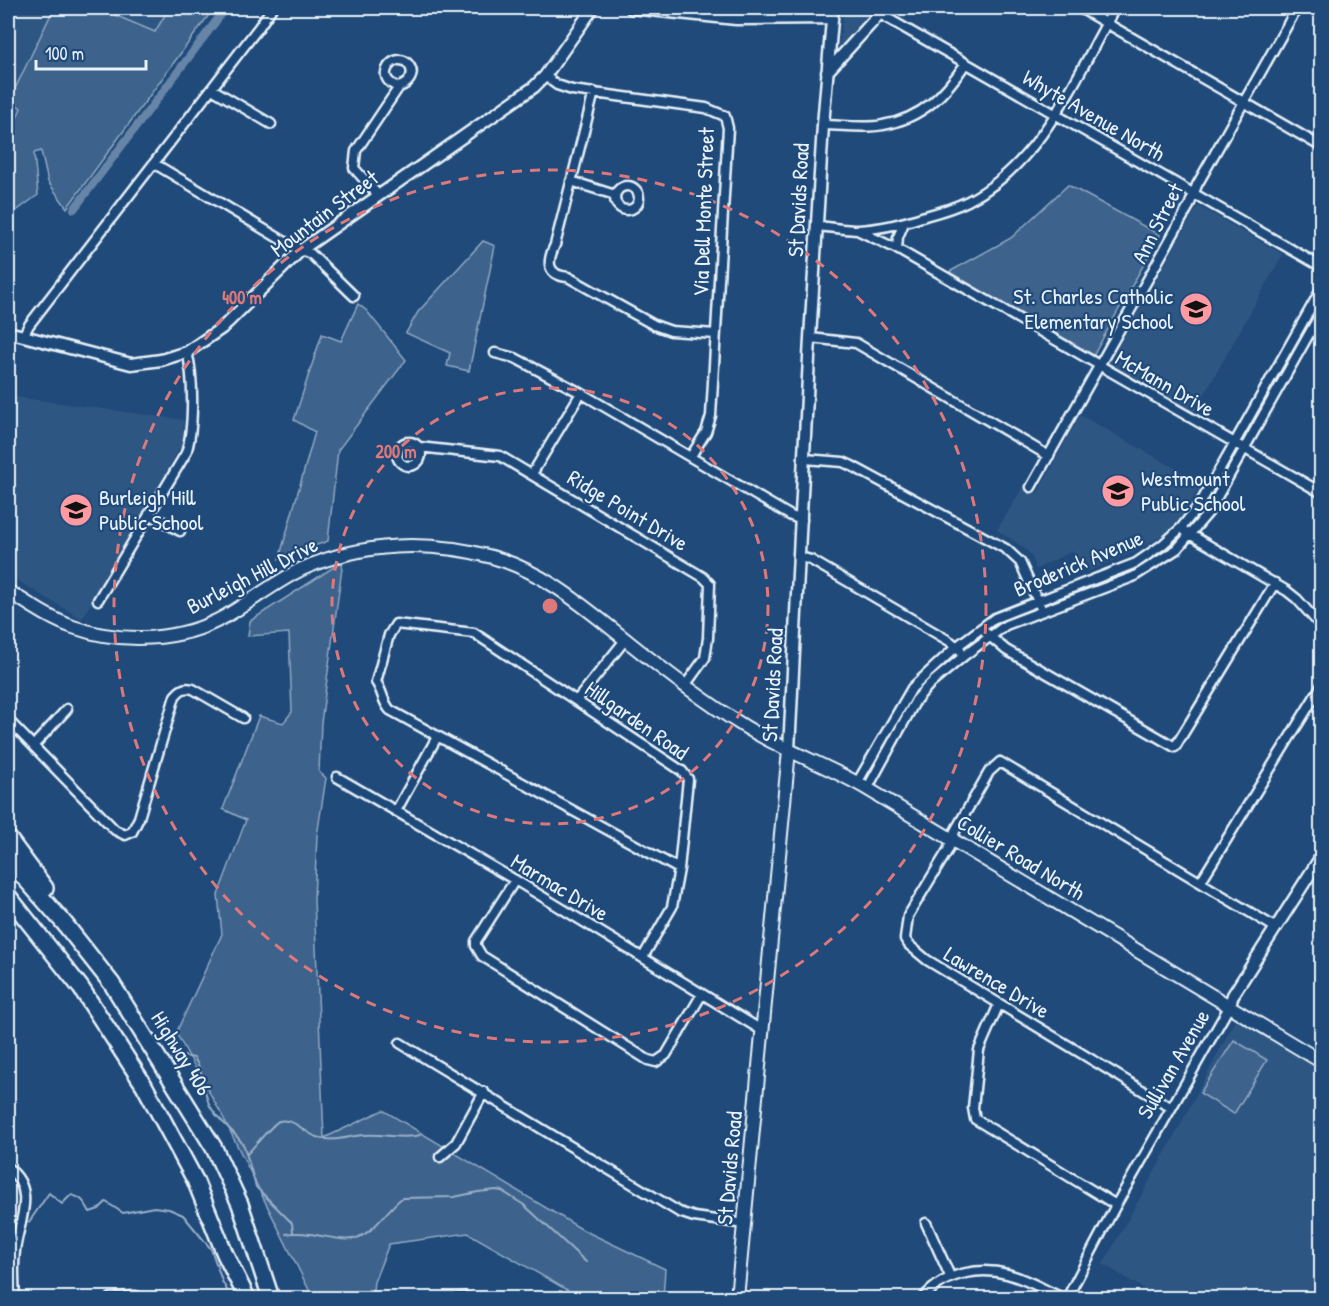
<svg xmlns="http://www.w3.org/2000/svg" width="1329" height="1306" font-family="'Patrick Hand',sans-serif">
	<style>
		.built { fill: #2e5683 }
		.green { fill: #3c628c; stroke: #92aac2; stroke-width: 1.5 }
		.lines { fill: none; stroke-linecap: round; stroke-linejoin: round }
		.stream { stroke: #9ab0c7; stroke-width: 2 }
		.canal { stroke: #6685a7; stroke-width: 8 }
		.minor-casing { stroke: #e8f1f8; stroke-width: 13 }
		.tertiary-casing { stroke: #e8f1f8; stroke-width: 15 }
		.secondary-casing { stroke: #e8f1f8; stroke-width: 16 }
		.motorway-casing { stroke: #e8f1f8; stroke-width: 20 }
		.minor { stroke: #1f4a7a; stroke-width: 8 }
		.tertiary { stroke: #1f4a7a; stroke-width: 10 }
		.secondary { stroke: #1f4a7a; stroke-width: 12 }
		.motorway { stroke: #1f4a7a; stroke-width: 15 }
		.ring { fill: none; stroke: #dd787b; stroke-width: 3; stroke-dasharray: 10 8 }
		.labels { text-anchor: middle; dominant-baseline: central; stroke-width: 4.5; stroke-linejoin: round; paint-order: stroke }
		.street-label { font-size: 22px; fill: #e8f1f8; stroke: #1f4a7a }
		.poi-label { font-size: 22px; fill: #e8f1f8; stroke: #1f4a7a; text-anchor: start }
		.centre { fill: #dd787b; stroke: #1f4a7a; stroke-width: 3 }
		.ring-label { font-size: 18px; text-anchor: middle; font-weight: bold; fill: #dd787b; stroke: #1f4a7a; stroke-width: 4.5; stroke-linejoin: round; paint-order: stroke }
	</style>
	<rect width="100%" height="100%" fill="#1f4a7a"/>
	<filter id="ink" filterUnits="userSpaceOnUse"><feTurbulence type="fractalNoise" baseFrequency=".0167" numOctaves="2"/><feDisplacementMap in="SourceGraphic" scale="12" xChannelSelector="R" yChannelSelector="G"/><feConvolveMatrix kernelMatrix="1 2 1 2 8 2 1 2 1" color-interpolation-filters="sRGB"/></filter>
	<g filter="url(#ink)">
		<path class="built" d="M 8,8 L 54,8 L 10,98 L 21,107 L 8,140 Z
			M 98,8 L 169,8 L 155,32 Z
			M 844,8 L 875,8 L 838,54 Z
			M 1198,206 L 1283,254 L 1194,413 L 1108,365 Z
			M 8,396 L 184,420 L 182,444 L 82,619 L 8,575 Z
			M 1080,415 L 1202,483 L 1184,514 L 1165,534 L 1134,552 L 1087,572 L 1072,551 L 1036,569 L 1031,555 L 1023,547 L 997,530 L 1023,487 L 1037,494 Z
			M 1236,1019 L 1321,1071 L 1321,1272 L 1306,1298 L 1159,1298 L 1103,1264 L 1175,1135 Z"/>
		<path class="green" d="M 54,8 L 98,8 L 155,32 L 169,8 L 214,8 L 67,208 L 48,182 L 41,151 L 34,153 L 38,195 L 8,217 L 8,140 L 21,108 L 10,99 Z
			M 1068,185 L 1160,235 L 1093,356 L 949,272 L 1011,238 Z
			M 483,241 L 495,246 L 469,371 L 447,366 L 450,353 L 406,333 L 418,312 Z
			M 358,304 L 366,310 L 406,360 L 338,450 L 328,541 L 279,559 L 315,432 L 294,420 L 322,334 L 341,341 Z
			M 343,561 L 321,723 L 319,772 L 326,778 L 317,836 L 314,899 L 324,1138 L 383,1110 L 583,1230 L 665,1269 L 663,1298 L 581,1298 L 468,1233 L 389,1244 L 374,1282 L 372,1298 L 313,1298 L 222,1115 L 176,1033 L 222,934 L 218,895 L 246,820 L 223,809 L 259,716 L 283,723 L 292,712 L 289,633 L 248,636 L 250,621 Z
			M 1234,1040 L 1267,1060 L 1234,1114 L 1200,1093 Z"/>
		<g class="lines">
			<path class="stream" d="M 184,1056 L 194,1058 C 205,1073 202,1090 210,1106 C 219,1122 235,1131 244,1146 L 256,1187 L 292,1223 L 293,1232
				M 247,1154 C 255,1146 272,1124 279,1121 C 293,1117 306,1134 317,1137 C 333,1143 348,1136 364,1135 C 382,1133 402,1140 420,1135
				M 29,1222 L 49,1193 L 62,1204 L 71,1195 C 82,1197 85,1203 90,1212 L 99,1209 L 106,1202 L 123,1213 L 154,1207 L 169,1209 L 183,1215 L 211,1249 L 222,1281 L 227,1290
				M 286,1234 C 307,1229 342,1244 357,1238 C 377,1230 386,1210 402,1198 L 454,1197 L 478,1192 L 496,1190 L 502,1191 L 524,1205 L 586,1262"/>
			<path class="canal" d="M 74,209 L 226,8"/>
			<g class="minor-casing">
				<path id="minor" d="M 1080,8 L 1322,147
					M 880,14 L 1322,267
					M 736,19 L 737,8
					M 545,76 L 557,85 L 572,90 L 706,108 L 725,116 L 728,128 L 711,416 L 706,432 L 691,456
					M 212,89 L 271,124
					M 594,92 L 555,245 C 547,261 546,275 568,277 L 654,325 L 671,331 L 716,334
					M 823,125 C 842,125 864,129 883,125 C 923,118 945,94 966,63
					M 155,164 L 292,246 L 311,254 L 354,296
					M 571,181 L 615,195
					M615 198a12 12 0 1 1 24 0a12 12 0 1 1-24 0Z
					M 378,195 L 354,168 L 356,151 L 399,87 C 408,84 416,75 409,65 C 396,48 370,79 399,87
					M 817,226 C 831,227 845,230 858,230 C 881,229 904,223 925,216 C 940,212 954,208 968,201 C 1042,163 1076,76 1115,8
					M 857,230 L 897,249 L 1322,493
					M 897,249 L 898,237 L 904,223
					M 23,336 L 29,325 L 259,27 L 272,8
					M 810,338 L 856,343 L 1049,456
					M 495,353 L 515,358 L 581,393 L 791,516 L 802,520
					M397 454a12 12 0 1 1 24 0a12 12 0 1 1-24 0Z
					M 419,447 L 500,456 L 703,577 L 710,584 L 708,638 L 705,658 L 684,687
					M 805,459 L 843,462 L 852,466 L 1006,549 L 1020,562 L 1040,606
					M 532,474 L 581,393
					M 1031,487 L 1189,206 L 1197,185 L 1297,8
					M 149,514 L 180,531
					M 1186,532 L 1287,591 L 1297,599 L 1322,627
					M 800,557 L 811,560 L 951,642 L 960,650
					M 98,600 L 186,453 C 194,429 194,377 187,352
					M 986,633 L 1006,650 L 1175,747 L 1275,583
					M 577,700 L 625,640
					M 8,720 L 115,830 L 125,835 L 132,832 L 139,818 L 175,696 C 181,689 184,687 193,689 L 243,718
					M 34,745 L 67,709
					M 337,777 L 515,880 L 763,1031
					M 857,783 L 912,688 L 956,647 L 995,618 L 1136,563 L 1162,545 L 1181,528 L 1200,504 L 1322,288
					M 867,789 L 916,700 L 929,685 L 965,655 L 1006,625 L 1133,577 L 1177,549 L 1208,513 L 1322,311
					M 396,811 L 437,737
					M 515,880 L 476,941 L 476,946 L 482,956 L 648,1060 L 656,1062 L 666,1055 L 702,994
					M 1201,881 L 1322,685
					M 643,957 L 672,907 L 679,869 L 688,779 L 682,771 L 474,633 L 396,624 L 389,635 L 376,682 C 383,692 382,701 390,710 L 679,869
					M 999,1004 L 979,1050 L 973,1108 L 975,1119 L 1116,1205
					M 400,1043 L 679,1212 L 694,1217 L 745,1224
					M 1170,1107 L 927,960 L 909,945 L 905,939 L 908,916 L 948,850 L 955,831 L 989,772 L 1000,762 L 1276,928
					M 440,1157 L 456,1143 L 484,1092
					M 8,1168 C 38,1191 18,1222 15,1251 C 13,1267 14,1283 15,1298
					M 926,1223 L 950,1276
					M 111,1298 L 135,1296 L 141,1298
					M 457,1298 L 465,1297 L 469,1298
					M 923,1298 C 936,1284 947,1277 966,1273 C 1005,1265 1029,1283 1063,1298
					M 1067,1298 L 1116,1205 L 1229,1007"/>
			</g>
			<g class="tertiary-casing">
				<path id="tertiary" d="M 631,8 L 736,19 L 832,18
					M 827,72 L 885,8
					M 8,332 L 131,364 L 161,360 L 187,352 L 222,328 L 301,250 L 534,87 L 545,76 L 593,8
					M 789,750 L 810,338 L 823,125 L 833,8
					M 1229,1007 L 1233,995 L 1322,855"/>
			</g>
			<g class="secondary-casing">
				<path id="secondary" d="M 8,591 C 29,604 50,619 73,627 C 121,644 181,642 226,616 C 252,601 275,582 302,569 C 363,542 429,540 492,557 C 546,572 588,610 631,644 C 666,672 701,699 739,723 C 779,749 825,764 866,788 C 1018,878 1170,971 1322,1062
					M 737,1298 L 789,750"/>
			</g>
			<g class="motorway-casing">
				<path id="motorway" d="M 8,838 L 45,888
					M 8,859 L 64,923 L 112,984 L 214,1148 L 240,1204 L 271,1298
					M 8,896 L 81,988 L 144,1085 L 195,1180 L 225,1254 L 247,1298"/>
			</g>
			<use href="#minor" class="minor"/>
			<use href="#tertiary" class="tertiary"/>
			<use href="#secondary" class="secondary"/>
			<use href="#motorway" class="motorway"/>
		</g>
	</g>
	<g class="ring">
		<circle cx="550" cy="606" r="218"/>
		<circle cx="550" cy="606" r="436"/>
	</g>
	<defs>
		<g id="school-disc" transform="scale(1.725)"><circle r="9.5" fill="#ff9aa2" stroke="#1f4a7a"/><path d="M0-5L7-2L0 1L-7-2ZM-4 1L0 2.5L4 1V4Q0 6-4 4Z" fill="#111"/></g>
	</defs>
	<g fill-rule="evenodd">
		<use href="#school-disc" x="1196" y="309"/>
		<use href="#school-disc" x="1118" y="491"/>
		<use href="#school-disc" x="76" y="510"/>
	</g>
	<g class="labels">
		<g class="street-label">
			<text transform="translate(1094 115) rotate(30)">Whyte Avenue North</text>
			<text transform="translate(798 200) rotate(-87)">St Davids Road</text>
			<text transform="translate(703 212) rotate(-88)">Via Dell Monte Street</text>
			<text transform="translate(324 213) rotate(-37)">Mountain Street</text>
			<text transform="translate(1157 223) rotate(-63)">Ann Street</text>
			<text transform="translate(1165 383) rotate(30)">McMann Drive</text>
			<text transform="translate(628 510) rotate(31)">Ridge Point Drive</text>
			<text transform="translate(1078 563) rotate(-23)">Broderick Avenue</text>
			<text transform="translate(252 575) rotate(-27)">Burleigh Hill Drive</text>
			<text transform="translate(772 685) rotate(-87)">St Davids Road</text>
			<text transform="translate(637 720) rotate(35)">Hillgarden Road</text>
			<text transform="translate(1021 857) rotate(31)">Collier Road North</text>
			<text transform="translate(560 887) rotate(31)">Marmac Drive</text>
			<text transform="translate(997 982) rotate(31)">Lawrence Drive</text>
			<text transform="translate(182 1053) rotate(58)">Highway 406</text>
			<text transform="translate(1173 1064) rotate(-60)">Sullivan Avenue</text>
			<text transform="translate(729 1168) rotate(-85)">St Davids Road</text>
		</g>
		<g class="poi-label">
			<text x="1173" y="296" text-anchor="end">St. Charles Catholic<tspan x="1173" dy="25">Elementary School</tspan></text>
			<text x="1141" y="478">Westmount<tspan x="1141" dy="25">Public School</tspan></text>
			<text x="99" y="497">Burleigh Hill<tspan x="99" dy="25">Public School</tspan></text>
		</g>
	</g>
	<circle cx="550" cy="606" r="9" class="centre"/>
	<g class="ring-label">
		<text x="242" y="304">400 m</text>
		<text x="396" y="458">200 m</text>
	</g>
	<rect width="1329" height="1306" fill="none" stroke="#1f4a7a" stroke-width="30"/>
	<rect x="15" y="15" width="1299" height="1276" fill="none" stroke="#e8f1f8" stroke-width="2" filter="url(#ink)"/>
	<path d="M36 60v9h110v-9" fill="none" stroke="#e8f1f8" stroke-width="3"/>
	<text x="45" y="60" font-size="18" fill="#e8f1f8" stroke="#1f4a7a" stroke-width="4.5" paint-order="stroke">100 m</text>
</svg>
